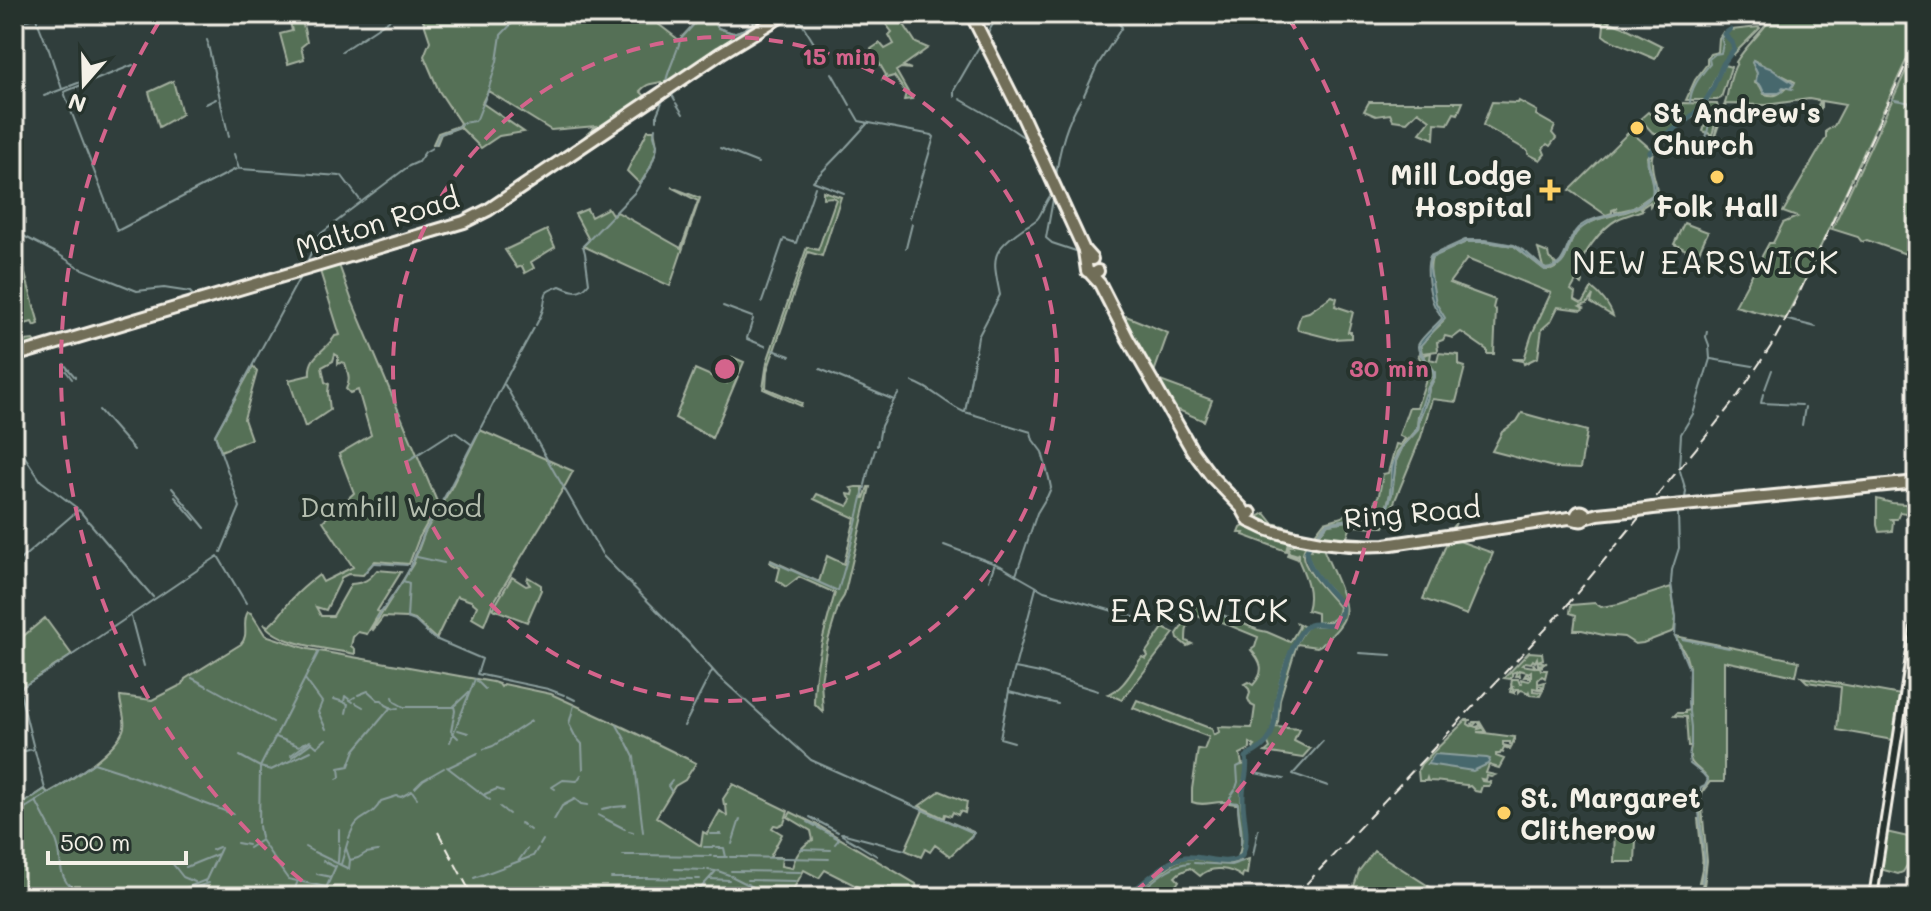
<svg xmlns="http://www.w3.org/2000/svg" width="1931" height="911" font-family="Mali,sans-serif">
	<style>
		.green { fill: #557056; stroke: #a4b09f; stroke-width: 2; fill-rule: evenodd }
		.water { fill: #47686d; stroke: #8c9f9e; stroke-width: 2 }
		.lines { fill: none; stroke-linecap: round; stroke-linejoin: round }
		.stream { stroke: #8c9f9e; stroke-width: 2 }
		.river { stroke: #47686d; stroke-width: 5 }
		.secondary-casing { stroke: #f4f1e8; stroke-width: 12 }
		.highway-casing { stroke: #f4f1e8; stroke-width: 16 }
		.secondary { stroke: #26332d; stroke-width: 6 }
		.highway { stroke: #716e59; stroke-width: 10 }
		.rail { stroke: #f4f1e8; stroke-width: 2; stroke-dasharray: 12 6; stroke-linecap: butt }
		.highway-bridge-casing { stroke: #f4f1e8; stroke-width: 16; stroke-linecap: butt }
		.highway-bridge { stroke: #716e59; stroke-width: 10 }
		.ring { fill: none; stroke: #d4648c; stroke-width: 4; stroke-dasharray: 14 10 }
		.poi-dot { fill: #ffd166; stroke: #26332d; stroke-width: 3 }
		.labels { text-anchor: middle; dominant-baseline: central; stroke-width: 8; stroke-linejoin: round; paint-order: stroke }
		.poi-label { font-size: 28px; font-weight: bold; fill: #f4f1e8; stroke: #26332d; text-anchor: start }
		.street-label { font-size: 28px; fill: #f4f1e8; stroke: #26332d }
		.park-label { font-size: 28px; fill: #b4bdae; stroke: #26332d }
		.quarter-label { font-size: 32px; letter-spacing: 2px; fill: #f4f1e8; stroke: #26332d }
		.centre { fill: #d4648c; stroke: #26332d; stroke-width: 4 }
		.ring-label { font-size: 24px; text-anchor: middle; font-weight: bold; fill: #d4648c; stroke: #26332d; stroke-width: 8; stroke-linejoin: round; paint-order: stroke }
	</style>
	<rect width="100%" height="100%" fill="#303e3c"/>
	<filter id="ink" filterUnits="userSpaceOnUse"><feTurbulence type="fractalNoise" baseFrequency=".0125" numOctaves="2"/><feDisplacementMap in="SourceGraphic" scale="16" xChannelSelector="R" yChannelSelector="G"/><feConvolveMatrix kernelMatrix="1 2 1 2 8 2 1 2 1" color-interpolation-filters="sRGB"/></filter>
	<g filter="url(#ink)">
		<path class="green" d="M 421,14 L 656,14 L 653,20 L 679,40 L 695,23 L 705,16 L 713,19 L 718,28 L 733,33 L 745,29 L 764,14 L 768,19 L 663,86 L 661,82 C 650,85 649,82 640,91 L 648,99 L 573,147 L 596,126 L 551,130 L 488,91 L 482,103 L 524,132 L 499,136 L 481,148 L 460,127 L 441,134 L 437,144 L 433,144 L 438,133 L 458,126 L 460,123 L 439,91 L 424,56 L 430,41 Z
			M 878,14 L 905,14 L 901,20 L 916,43 L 928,48 L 903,66 L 911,69 L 901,68 L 896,71 L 912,99 L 904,100 L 906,93 L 894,76 L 883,79 L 886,75 L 871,49 L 880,43 L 885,49 L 894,44 L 889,35 L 892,32 Z
			M 1774,14 L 1917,14 L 1917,37 L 1807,276 L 1785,319 L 1735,306 L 1769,243 L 1773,243 L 1783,223 L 1797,217 L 1783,212 L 1826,138 L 1826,131 L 1834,126 L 1845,105 L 1821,101 L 1821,109 L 1815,118 L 1814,117 L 1820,101 L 1809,99 L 1766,105 L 1726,104 L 1715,136 L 1729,140 L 1727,144 L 1714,143 C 1714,127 1722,114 1726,100 C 1729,87 1730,74 1737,63 L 1736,62 C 1747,44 1763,32 1774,14 ZM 1753,60 L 1795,82 L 1793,86 L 1786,88 C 1778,95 1776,97 1764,94 L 1760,86 L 1755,83 L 1757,73 L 1752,62 Z
			M 1599,18 L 1626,28 L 1662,46 L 1655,59 L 1608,39 L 1603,35 L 1604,25 L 1598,23 Z
			M 302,20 L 307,42 L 301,47 L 304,59 L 288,64 L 280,34 L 292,31 L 290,22 Z
			M 1759,27 L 1760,28 L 1734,54 L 1734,46 C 1730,55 1724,61 1720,69 C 1714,79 1711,89 1706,99 L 1709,98 L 1724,65 L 1731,67 L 1721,98 L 1717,100 L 1686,100 L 1695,80 L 1707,64 L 1707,58 L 1710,54 L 1718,52 L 1719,38 L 1723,32 L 1725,34 L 1731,30 Z
			M 1917,47 L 1917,258 L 1867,240 L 1862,242 L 1858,237 L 1832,229 Z
			M 173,81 L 182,114 L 159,127 L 149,92 Z
			M 1519,101 L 1537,111 L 1536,115 L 1555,126 L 1552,133 L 1556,138 L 1550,146 L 1547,144 L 1543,149 L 1545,154 L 1540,160 L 1528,154 L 1528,151 L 1483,125 L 1492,102 L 1518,103 Z
			M 1369,102 L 1463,102 L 1458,114 L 1454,113 L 1448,124 L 1435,123 L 1434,139 L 1420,133 L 1430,120 L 1418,111 L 1407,122 L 1393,120 L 1390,114 L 1376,116 L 1364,111 Z
			M 1683,103 L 1717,104 L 1719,110 L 1712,135 L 1703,131 L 1707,119 L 1699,113 L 1665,137 L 1666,140 L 1661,143 L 1656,149 L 1654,148 L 1664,137 L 1652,132 L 1640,119 L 1648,112 L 1650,114 L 1677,116 L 1680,105 Z
			M 648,130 L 654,130 L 657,145 L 656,152 L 650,168 L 640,184 L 627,171 Z
			M 1630,131 L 1651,149 L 1647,157 L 1649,166 L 1648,159 L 1653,150 C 1653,154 1651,158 1652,163 C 1652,181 1664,189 1650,206 L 1650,202 L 1641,208 L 1643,210 C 1635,213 1626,215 1618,219 C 1601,228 1579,257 1577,277 L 1583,282 L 1582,285 L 1576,281 L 1571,290 L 1575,293 L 1574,299 L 1581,303 L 1584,302 L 1592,288 C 1600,294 1610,306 1613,316 L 1591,303 L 1593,295 L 1587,304 L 1580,306 L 1584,308 L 1581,310 L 1558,307 L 1551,321 L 1542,329 L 1538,357 L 1524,364 L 1523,361 L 1512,359 L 1524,359 L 1532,334 L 1551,293 L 1467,259 L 1449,283 L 1495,300 L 1493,308 L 1496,310 L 1494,354 L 1487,354 L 1487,350 L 1461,332 L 1453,338 L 1445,336 L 1443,340 L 1437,342 L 1438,350 L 1437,351 L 1422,353 L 1420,344 L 1443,322 C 1444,313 1440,312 1436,304 C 1432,293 1428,267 1432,257 L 1466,242 L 1486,242 L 1514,246 L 1545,270 L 1548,270 L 1543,267 L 1538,249 L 1548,253 L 1549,258 L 1555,263 L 1556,267 L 1551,270 C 1572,262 1565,243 1579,230 C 1599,211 1636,219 1652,195 L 1633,208 L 1615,212 L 1614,210 L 1618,208 L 1612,210 L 1612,213 L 1606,215 L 1570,190 Z
			M 671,187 L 700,198 L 670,286 L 583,246 L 589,240 L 575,214 L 587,209 L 591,217 L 608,208 L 613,216 L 617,212 L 681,248 L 698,201 Z
			M 823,191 L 841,197 L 822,256 L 808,252 L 767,371 L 766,388 L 802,403 L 801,406 L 763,389 L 767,362 L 807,247 L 818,250 L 836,199 L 832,197 L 823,198 Z
			M 1684,223 L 1708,232 L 1697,256 L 1695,255 L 1695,250 L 1688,251 L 1674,244 Z
			M 547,230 L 555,247 L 531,262 L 534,268 L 525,273 L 522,266 L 517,268 L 505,250 Z
			M 338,262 L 352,301 L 438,504 L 419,538 L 409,564 L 375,561 L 363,575 L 348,574 L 342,577 L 326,610 L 316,607 L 321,616 L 333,616 L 351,584 C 364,583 369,580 377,570 L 401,572 L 377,611 L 380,612 L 367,634 L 358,632 L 353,637 L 351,646 L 355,649 L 355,654 C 329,649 279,645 264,624 L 268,626 C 280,619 284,606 294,597 C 301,589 310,582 319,575 L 323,582 L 353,567 L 323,521 L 354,493 L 339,454 L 371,435 L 358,390 L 350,393 L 346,389 C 351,380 348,373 345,363 L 342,362 L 338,364 L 338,356 L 335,354 L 333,361 L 322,367 L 325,382 L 329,384 L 328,392 L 330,410 L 305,427 L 289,380 L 310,375 C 308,355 326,351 335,336 L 340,335 L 319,268 Z
			M 22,263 L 39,324 L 34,326 L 32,322 L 25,324 L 23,331 L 25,341 L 33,340 L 39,347 L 14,354 L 14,266 Z
			M 1332,296 L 1337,298 L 1335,306 L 1353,312 L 1348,332 L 1351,332 L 1351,338 L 1333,339 L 1298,330 L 1297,327 L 1301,314 L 1309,312 Z
			M 1126,316 L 1168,333 L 1152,378 L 1212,400 L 1204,421 L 1169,406 L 1121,319 Z
			M 1431,353 L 1430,359 L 1437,361 L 1439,353 L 1459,355 L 1459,365 L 1465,367 L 1456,402 L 1432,399 L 1421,437 L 1384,527 L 1351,526 L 1346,540 L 1383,541 L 1449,531 L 1456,523 L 1450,533 L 1386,543 L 1315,539 L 1328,524 L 1360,519 L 1376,521 L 1380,518 L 1362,517 L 1326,523 L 1314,539 L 1261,523 L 1258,517 L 1265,513 L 1273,523 L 1314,535 L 1324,522 L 1342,517 L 1348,512 L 1355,516 L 1366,516 L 1379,495 L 1383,474 L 1388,473 L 1396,444 L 1400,445 L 1405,439 L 1399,435 L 1409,407 L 1417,407 L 1428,374 L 1418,355 L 1420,354 L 1433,371 L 1434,376 L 1427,390 L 1425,400 L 1418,415 L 1417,428 L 1397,452 L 1393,464 L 1392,487 L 1387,505 L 1392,494 L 1396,461 L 1403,446 L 1418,430 L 1420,417 L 1427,400 L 1429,389 L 1435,377 L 1434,370 L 1423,355 Z
			M 732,357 L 744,362 L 712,438 L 675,418 L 695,369 L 727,383 Z
			M 253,366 L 257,372 L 244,419 L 251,439 L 221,451 L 215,435 Z
			M 1522,413 L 1587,431 L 1580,469 L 1557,468 L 1492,451 L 1502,432 L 1517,421 Z
			M 480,430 L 573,471 L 566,484 L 492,605 L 484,625 L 472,618 L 477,606 L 471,601 L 457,596 L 436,639 L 415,620 L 407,618 L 383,617 L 373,630 L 372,629 L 413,564 L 425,532 L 450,490 Z
			M 856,487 L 863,487 L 863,498 L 864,498 L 868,487 L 870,487 L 844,596 L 839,604 L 827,644 L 821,681 L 823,712 L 814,703 C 814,665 825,629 835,593 L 799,577 L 786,587 L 777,580 L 780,568 L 770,563 L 771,560 L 819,582 L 827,556 L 844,564 L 855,518 L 814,499 L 817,494 L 848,506 L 852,500 L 849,497 L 848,494 L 853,495 L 854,491 L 851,488 Z
			M 1877,499 L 1892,503 L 1917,505 L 1915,522 L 1907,521 L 1906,513 L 1900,512 L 1897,519 L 1891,519 L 1893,521 L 1892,531 L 1879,532 L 1877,525 Z
			M 1249,523 L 1308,542 C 1307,544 1303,550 1303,553 C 1301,568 1330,596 1339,607 C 1337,621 1331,623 1317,622 L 1317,613 L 1307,610 C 1313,592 1305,575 1298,559 L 1287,555 L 1288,553 L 1299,558 L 1299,553 L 1298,555 L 1288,552 L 1289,546 L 1292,546 L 1288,543 L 1286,551 L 1243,535 L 1244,533 L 1239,533 L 1241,528 Z
			M 1459,541 L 1493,553 L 1467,615 L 1423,599 L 1446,545 L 1451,542 Z
			M 1309,547 L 1311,550 L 1312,548 L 1323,548 C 1329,565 1349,601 1345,615 C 1342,627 1329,637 1321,645 L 1317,647 L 1297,644 L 1280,699 L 1278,722 L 1276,727 L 1299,729 L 1294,741 L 1310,749 L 1302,758 L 1265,752 L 1270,748 L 1268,743 L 1271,735 L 1264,744 L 1255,751 L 1253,748 L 1255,746 L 1250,743 L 1250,749 L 1240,754 L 1242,765 L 1245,764 L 1247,769 C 1243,780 1241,790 1241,801 C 1242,819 1253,844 1238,857 C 1245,840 1238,823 1238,804 C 1233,804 1229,803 1225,802 C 1213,801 1204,807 1192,802 L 1192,789 L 1198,749 L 1204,750 L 1209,737 L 1133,708 L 1137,700 L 1212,729 L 1214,735 L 1219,732 L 1218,727 L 1252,728 L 1255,707 L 1251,705 L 1248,699 L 1250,693 L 1249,689 L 1244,684 L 1248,682 L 1253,685 C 1266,671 1261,661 1251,650 L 1255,647 L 1258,637 L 1221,622 L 1218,618 L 1211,616 L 1206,620 L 1198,616 C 1186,620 1186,631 1186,641 L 1192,644 L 1187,646 L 1178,639 L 1177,634 L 1197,604 L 1258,630 L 1267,632 L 1290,642 L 1299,627 L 1297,623 L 1305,627 C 1282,655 1274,700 1272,734 C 1276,724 1276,714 1277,703 C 1281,680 1292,644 1308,626 L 1333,626 C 1337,621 1343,616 1343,609 C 1342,600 1325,585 1319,577 C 1313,570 1310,562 1307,554 Z
			M 512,577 L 526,586 L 530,585 L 527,581 L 528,577 L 541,585 L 541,590 L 527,622 L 493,609 Z
			M 1671,587 L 1676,618 L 1674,631 L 1643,643 L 1635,644 L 1624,637 L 1603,635 L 1582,630 L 1574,630 L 1576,615 L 1570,613 L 1571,605 L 1595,603 L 1601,607 L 1619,604 Z
			M 248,612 L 251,613 L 265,635 L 308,649 L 493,682 L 499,684 L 501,687 L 504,684 L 551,694 L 625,728 L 696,763 L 685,780 L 675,786 L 656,817 L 701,846 L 703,832 L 707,834 L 720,811 L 727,816 L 726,805 L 724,805 L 723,799 L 733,784 L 788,811 L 784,823 L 778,826 L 774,825 L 772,828 L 782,834 L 770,857 L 782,857 L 781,866 L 792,868 C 795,856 803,844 813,840 L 811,831 L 788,817 L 791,812 L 819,826 L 916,884 L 917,889 L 910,897 L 878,897 L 825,870 L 819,878 L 804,870 L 789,897 L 14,897 L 14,809 L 45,789 L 48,793 C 67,783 120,748 124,727 C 126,718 120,706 120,696 L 152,700 L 183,684 L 185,679 L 241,644 C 250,634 241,622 248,612 Z
			M 45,618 L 72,655 L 19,689 L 14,669 L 14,644 Z
			M 1163,628 L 1174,633 L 1122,700 L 1108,694 C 1124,689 1132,670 1142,657 L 1146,659 L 1148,656 L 1146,652 Z
			M 1675,636 L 1799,661 L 1796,676 L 1724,661 L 1724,782 L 1710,782 L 1703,791 L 1701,797 L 1707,861 L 1704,887 L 1706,890 L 1710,888 L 1704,892 L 1703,897 L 1701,897 C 1702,881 1707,866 1703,851 L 1701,882 L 1699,882 L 1703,864 L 1698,819 L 1699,819 L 1703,848 L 1699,798 C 1701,790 1707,787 1708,779 C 1698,765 1686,767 1691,746 L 1688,746 L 1686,717 L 1674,716 L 1677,713 L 1685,713 L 1685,711 L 1689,710 L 1689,667 L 1685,653 Z
			M 1529,652 L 1542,653 L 1543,659 L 1538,661 L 1547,663 L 1538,665 L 1537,658 L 1535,662 L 1533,660 L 1531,663 L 1525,662 L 1522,665 L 1534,667 L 1533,663 L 1536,667 L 1543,666 L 1540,667 L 1541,670 L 1547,670 L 1545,678 L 1542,676 L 1538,680 L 1538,684 L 1545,682 L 1544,687 L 1538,684 L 1538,688 L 1543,688 L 1543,690 L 1533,688 L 1533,691 L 1542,692 L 1540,696 L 1530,695 L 1529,692 L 1528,695 L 1528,692 L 1526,693 L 1525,691 L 1521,690 L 1519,692 L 1519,689 L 1516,689 L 1515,692 L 1512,688 L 1514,693 L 1510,692 L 1511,687 L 1513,686 L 1511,685 L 1512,679 L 1518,679 L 1520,684 L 1522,683 L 1521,679 L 1529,681 L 1531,679 L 1531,671 L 1528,673 L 1530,677 L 1524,677 L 1527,672 L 1519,670 L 1520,676 L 1515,676 L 1517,671 L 1512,673 L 1512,676 L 1510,679 L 1504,678 Z
			M 1802,677 L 1901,695 L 1893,740 L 1837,730 L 1841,687 L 1807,682 Z
			M 1466,720 L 1471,720 L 1469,720 L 1468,724 L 1471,726 L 1473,722 L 1477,722 L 1473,726 L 1476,727 L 1479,726 L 1478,729 L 1482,728 L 1479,723 L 1480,722 L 1486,732 L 1477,732 L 1515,737 L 1512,745 L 1510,744 L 1510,742 L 1503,742 L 1503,745 L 1511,747 L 1510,749 L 1504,747 L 1502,752 L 1504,753 L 1501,752 L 1500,754 L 1496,754 L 1496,756 L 1504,759 L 1499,768 L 1489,765 L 1486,773 L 1495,775 L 1491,777 L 1487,776 L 1486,780 L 1481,779 L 1482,781 L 1491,782 L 1489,786 L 1482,786 L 1480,792 L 1475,791 L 1470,786 L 1467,787 L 1467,785 C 1452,784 1444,781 1428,781 L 1427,778 L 1426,781 L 1419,781 L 1418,770 L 1421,764 Z
			M 940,791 L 967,802 L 965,813 L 960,811 L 958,815 L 953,812 L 951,816 L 945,814 L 944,818 L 919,806 Z
			M 923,810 L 973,832 L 973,834 L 950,856 L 935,845 L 930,852 L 925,849 L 921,857 L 905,850 Z
			M 1615,825 L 1647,826 L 1635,828 L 1636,837 L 1638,837 L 1636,840 L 1635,862 L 1614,862 Z
			M 1886,832 L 1917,839 L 1917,865 L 1908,864 L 1903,872 L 1898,874 L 1880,869 Z
			M 1374,851 L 1433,889 L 1435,893 L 1433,897 L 1380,897 L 1370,892 L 1368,897 L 1352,892 L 1359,871 Z
			M 1184,858 L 1229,862 L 1229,864 L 1249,859 L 1247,874 L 1243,873 L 1242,877 C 1230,868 1211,865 1200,876 L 1190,868 L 1179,873 L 1175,877 L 1179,881 L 1175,887 L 1164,886 L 1155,889 L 1152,897 L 1127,897 L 1175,862 Z"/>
		<path class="water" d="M 1753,60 L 1759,64 L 1770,68 L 1794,84 L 1791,87 L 1792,89 L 1783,87 L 1782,88 L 1783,91 L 1779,93 L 1764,93 L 1761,86 L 1756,82 L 1757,73 L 1752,62 Z
			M 1651,149 L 1648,161 L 1655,186 L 1653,195 C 1634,217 1601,211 1579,230 C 1563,244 1573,267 1545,270 L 1514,246 L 1486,242 L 1466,242 L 1431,258 L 1429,264 L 1436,303 L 1445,318 L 1420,346 L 1422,354 L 1435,372 L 1435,377 L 1429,389 L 1427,400 L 1420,417 L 1418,430 L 1403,446 L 1396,461 L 1392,494 L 1386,513 L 1377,521 L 1360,519 L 1328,524 L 1314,539 L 1326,523 L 1355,518 L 1377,519 C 1394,505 1389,486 1392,467 C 1395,451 1407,444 1415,431 C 1419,425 1417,419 1419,413 C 1422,405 1424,397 1427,389 C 1428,385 1432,382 1433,378 C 1437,366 1417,358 1418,346 C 1418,340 1438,324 1442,318 C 1440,314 1438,311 1435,307 C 1429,296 1425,267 1430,256 L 1465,240 L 1486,240 L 1514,245 L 1526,252 L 1545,269 C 1569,267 1564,242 1578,228 C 1593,215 1614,216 1631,209 C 1639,206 1646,200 1652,195 C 1656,177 1641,167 1651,149 Z
			M 1435,754 L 1487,758 L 1490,759 L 1488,764 L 1473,771 L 1427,764 Z"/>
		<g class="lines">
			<path class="stream" d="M 709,14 L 711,14
				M 796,14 L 825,61
				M 14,22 L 36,18 L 47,46
				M 987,34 L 999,14
				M 207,40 L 208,43
				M 680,40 L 695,23 L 705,16 L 713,19 L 718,28 L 733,33 L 745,29 L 764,14
				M 208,45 L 221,103
				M 48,47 L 62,89
				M 342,51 L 398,14
				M 832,73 L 850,105
				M 85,84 L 133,65
				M 70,86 L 86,80
				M 665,86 C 667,71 676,56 680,41
				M 671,93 L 675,100
				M 1084,95 L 1097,66 L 1122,27 L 1110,14
				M 44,96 L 68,87
				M 954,96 L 954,90 L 980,45
				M 960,99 L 1007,126 L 1028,140
				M 1892,99 L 1893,99
				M 1895,100 L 1917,104
				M 676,103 L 683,114
				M 1690,103 C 1690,88 1701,75 1710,64 L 1709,59 L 1715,54 L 1721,53 L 1723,44 L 1721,38 L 1724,34
				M 206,104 L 216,99
				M 221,104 L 229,137
				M 69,106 L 64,92 L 84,84
				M 852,109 L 859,121 L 932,135 L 934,137 L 910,218
				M 1703,110 L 1707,113 L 1706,118 L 1709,123 C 1708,129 1706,142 1703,146 L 1704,150
				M 71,111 L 117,231 L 236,169
				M 657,120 L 657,114 L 665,95
				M 435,144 L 440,134 L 458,127 L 462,123 L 475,121 L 477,119 L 488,91 L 497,61 L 501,35 L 521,14
				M 846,147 L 867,124
				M 720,148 L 758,163
				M 1706,151 L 1711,157
				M 234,154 L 239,169
				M 241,169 L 340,176
				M 342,176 L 360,200
				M 1056,177 C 1059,150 1066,123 1081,99
				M 844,193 L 813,181 L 845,148
				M 1054,194 L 1046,238 L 1052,243 L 1076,251
				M 345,214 L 409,166 L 418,162 L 425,152 L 432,148
				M 14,231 L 58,254 L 78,267
				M 15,233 L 25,271
				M 784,239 L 796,243 L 815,187
				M 906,248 L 912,224
				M 306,264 L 319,235 L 344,216
				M 80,268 L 137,291 L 164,288 L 190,292 L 195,298
				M 762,302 L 783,241
				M 723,306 L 752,317
				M 1788,320 L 1816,327
				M 536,325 C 539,319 543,312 544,305 C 546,290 545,292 560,286 C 571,291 580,295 589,283 L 585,253 L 583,246 L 636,191 L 650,168 L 656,152 L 657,145 L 654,135 L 655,128
				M 747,338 L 753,319
				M 747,339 L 765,346
				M 18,349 L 22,348 L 24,341
				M 14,350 L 16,349
				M 773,350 L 790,356
				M 1711,359 L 1753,366
				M 64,364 L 75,377
				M 820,369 L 894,400 L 881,426 L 879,438
				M 511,370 L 534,328
				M 66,371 L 72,379
				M 913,382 C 932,388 945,404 964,412
				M 505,385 L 556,475
				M 1765,389 L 1772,370
				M 1763,394 L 1761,403 L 1802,405
				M 895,399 L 899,393
				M 99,410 L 134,450
				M 1802,425 L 1805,407
				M 453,433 L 455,432 L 471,444
				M 877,446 L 878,440
				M 19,448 L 41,481 L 77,508
				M 409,460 L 451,433
				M 870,467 L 875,450
				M 1679,468 L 1681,434 L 1693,414 L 1710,359 L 1709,345 L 1706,337 L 1707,331
				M 1680,471 L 1686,491 L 1685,498
				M 557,476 L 602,554
				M 865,485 L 869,469
				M 172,488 L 205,528
				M 862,496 L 865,487
				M 175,497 L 195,520
				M 1047,497 L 1051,488 L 1049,478 L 1042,452 L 1033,440 L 1031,432 L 965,412 L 978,337 L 1000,295 C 993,259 989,252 1022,229 C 1027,225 1034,223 1038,218 C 1043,211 1045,202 1051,195
				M 1913,497 L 1917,497
				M 1046,498 L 1037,513 L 1016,575 L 1044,591 L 1151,622
				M 77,511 L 79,510 L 88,521
				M 1678,513 L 1679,548 L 1672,570 L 1671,583 L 1676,618 L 1675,635 L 1689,669 L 1688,704 L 1691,727 L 1691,747
				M 89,522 L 111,548
				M 944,545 L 1001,566 L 1016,575
				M 112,549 L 153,597
				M 221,552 L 240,507 L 215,435 L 301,275
				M 603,556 L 688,642 L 718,676 L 811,760 L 974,833
				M 417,557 L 444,563
				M 771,561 L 838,591 L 850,549 L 862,498
				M 375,563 L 407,565
				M 412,563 L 425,531 L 449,489 L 510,371
				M 14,565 L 76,512
				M 365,572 L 373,563
				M 989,580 L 995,563
				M 403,581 L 409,583 L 407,618 L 415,621 L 433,638 L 482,659 L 477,674 L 548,689 L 564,695
				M 1197,604 L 1242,624
				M 131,617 L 144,666
				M 377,618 L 403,581 L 412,564
				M 1682,639 L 1729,648
				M 1293,644 L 1294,644
				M 1359,653 L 1391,655
				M 1015,668 L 1040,673 L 1098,691
				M 192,678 L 207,686
				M 305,679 L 322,702 L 318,712 L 326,729
				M 477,681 L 485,689
				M 210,687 L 273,722
				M 1009,690 L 1036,588
				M 1009,691 L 1000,738 L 1014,742
				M 1009,692 L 1058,704
				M 358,695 L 368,691 L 378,700 L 382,700 L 386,705 L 394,709 L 398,708
				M 567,696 L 575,700
				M 393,697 L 395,702 L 404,707 L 453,707
				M 334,699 L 344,702 L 345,696 L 350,700
				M 353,702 L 350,700 L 355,697
				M 345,703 L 348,704 L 346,713
				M 356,703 L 363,707
				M 574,705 L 569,724 L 575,736 L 582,744 L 583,769
				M 617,725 L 626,741
				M 684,726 L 712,671
				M 458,730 L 468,733
				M 276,737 L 299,746 L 306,742
				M 458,738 L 451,731 L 455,711 L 454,706 L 470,691
				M 1323,741 L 1293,774 L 1328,786
				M 450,742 L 475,679
				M 627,743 L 634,757 L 643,832
				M 484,749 L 493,746 L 531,721
				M 31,750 L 34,749 L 19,689 L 59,664 L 218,556 L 246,603
				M 1690,750 L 1689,758 L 1690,764 L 1703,774 L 1708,780 L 1705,786 L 1701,788 L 1697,796 L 1705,861 L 1702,882
				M 35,751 L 45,789
				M 14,754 L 29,750
				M 291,755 L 310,741 L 317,747 L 326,739
				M 240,756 L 260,767 L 271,770 L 311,751
				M 292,757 L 311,743
				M 447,767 L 490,800
				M 449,767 L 478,753
				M 1255,773 L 1284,779
				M 126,774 L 233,814
				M 337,779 L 340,777 L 339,768 L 349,766 L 355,750 L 391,707
				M 415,788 L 423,780 L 444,768
				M 1236,788 L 1238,782 L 1237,767 L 1241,765
				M 555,789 L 552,787 L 563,780 L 577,781 L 581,775
				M 46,791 L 48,794 L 94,763 L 125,773
				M 671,791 L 668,786 L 672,781
				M 485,794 L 497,789 L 503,791
				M 1231,796 L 1235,790
				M 1230,797 L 1231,802 L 1238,803 C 1238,816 1244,831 1241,844
				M 36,801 L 55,837
				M 500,807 L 504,810
				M 614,807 L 626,806
				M 602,809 L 612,807
				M 14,810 L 45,789
				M 505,811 L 509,814
				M 14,815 L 46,795
				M 598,815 L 625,829
				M 810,817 L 838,832
				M 554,820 L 562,806 L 575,799 L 581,804 L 588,805
				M 808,822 L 839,839 L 835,844
				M 259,823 L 260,767 L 319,651
				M 520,823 L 524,825
				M 259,826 L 261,838
				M 526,827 L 530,830
				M 629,831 L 633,832
				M 841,833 L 905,850
				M 843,833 L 842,835 L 877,856
				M 710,834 L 721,834
				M 55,838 C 63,852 57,870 67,883
				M 349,838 C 358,811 370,822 381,801 L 397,796 L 401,797 L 412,791 L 417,798
				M 970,838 L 973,834
				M 261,840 L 277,863
				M 339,841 L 339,830
				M 237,843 L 248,845
				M 732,844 L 740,819
				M 540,845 L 543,840
				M 305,847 L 312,851
				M 704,847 L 715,847
				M 249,848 L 260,841
				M 717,848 L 724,848 L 726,857
				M 801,849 L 831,850
				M 212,850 L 219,847
				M 314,852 L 349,869 L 350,860 L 346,848
				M 623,855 L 635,855
				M 637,855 L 711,856
				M 1253,855 L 1258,830
				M 714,857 L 727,857
				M 730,857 L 738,857
				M 740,857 L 829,859
				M 350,860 L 358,858 L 366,853 L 378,851
				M 519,860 L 527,849
				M 323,861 L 335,867
				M 1238,861 L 1238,859
				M 338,862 L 339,844
				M 172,863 L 183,877 L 195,882
				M 1194,863 L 1231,865 L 1243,861
				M 341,864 L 348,841
				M 278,865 L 288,879 L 326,887
				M 186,867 L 218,854
				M 675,869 L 705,870
				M 708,870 L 715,871
				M 718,871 L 729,875
				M 731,871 L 800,872
				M 317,874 L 331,877
				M 731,876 L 753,887
				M 474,878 L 533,856 L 538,848
				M 611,878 L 643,878
				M 645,878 L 692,879
				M 695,879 L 700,879
				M 710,879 L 729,880
				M 747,880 L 795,881
				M 205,882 L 221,848
				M 69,884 L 73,888 L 78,897
				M 1704,886 L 1754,897
				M 541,887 L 546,892 L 560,897
				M 699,890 L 716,871
				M 650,892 L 659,893 L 670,897
				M 76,894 L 94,895
				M 615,894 L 621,897
				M 733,894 L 749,894
				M 750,894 L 788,894
				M 172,895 L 209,883
				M 166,896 L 206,880
				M 198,897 L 203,886
				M 292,897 L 297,883
				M 322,897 L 336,866
				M 575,897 L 576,893
				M 636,897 L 639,892 L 648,892
				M 696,897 L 698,893 L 730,894
				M 1133,897 C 1150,885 1168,864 1189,863"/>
			<path class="river" d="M 1650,152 L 1661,138 L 1685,122 L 1703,105 L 1712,90 L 1723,64 L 1734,49 L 1732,42 L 1724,34 L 1730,30
				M 1125,897 C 1141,886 1167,859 1185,857 C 1204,855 1225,868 1242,856 C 1251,835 1242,818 1243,796 C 1243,781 1249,773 1246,757 C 1254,752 1265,747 1270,737 C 1276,725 1275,713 1277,700 C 1280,684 1293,632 1309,625 C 1316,622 1326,626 1334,624 C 1338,619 1343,613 1342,606 C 1341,602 1337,599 1334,596 C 1322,583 1309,570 1306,552 L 1313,540"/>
			<g class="secondary-casing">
				<path id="secondary" d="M 1873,897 L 1917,612"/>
			</g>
			<g class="highway-casing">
				<path id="highway" d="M 971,14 L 1021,113 L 1084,250 L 1092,259
					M 1084,251 L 1087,271 L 1093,274 L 1098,271
					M 1091,274 L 1100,284 L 1128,339 L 1192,450 L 1212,477 L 1242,508 L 1247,517
					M 14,356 L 464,222 L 488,210 L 721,53 L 785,14
					M 1653,508 L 1917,482
					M1576.5 516a4.5 4.5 0 1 1 9 0a4.5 4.5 0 1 1-9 0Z
					M 1251,513 L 1247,517 L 1249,521 C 1257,524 1264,529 1272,531 C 1309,542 1346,547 1385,545 L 1569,518 L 1578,520
					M 1585,518 L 1598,514 L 1638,510"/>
			</g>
			<use href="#secondary" class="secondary"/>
			<use href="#highway" class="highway"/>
			<path class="rail" d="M 438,832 L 473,897
				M 1294,897 L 1559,615 L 1707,435 L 1737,397 L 1771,346 L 1796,300 L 1917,41"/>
			<g class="highway-bridge-casing">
				<path id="highway-bridge" d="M 1638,510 L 1653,508"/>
			</g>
			<use href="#highway-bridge" class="highway-bridge"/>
		</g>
	</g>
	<g class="ring">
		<circle cx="725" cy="369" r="332"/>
		<path d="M321 896A664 664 0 0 1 162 17M1288 17A664 664 0 0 1 1129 896"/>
	</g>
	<g class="poi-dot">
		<circle cx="1637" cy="128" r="8"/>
		<circle cx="1717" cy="177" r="8"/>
		<path d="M1546 178h8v8h8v8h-8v8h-8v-8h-8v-8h8z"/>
		<circle cx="1504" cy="813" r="8"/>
	</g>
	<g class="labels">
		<g class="poi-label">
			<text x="1653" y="112">St Andrew's<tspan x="1653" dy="32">Church</tspan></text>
			<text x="1532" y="174" text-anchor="end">Mill Lodge<tspan x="1532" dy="32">Hospital</tspan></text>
			<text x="1717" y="206" text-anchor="middle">Folk Hall</text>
			<text x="1520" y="797">St. Margaret<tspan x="1520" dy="32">Clitherow</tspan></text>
		</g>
		<g class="street-label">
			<text transform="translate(377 222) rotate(-18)">Malton Road</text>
			<text transform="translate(1412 512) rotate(-5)">Ring Road</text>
		</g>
		<g class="park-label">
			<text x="391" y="506">Damhill Wood</text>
		</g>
		<g class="quarter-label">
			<text x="1706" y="261">NEW EARSWICK</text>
			<text x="1200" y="609">EARSWICK</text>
		</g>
	</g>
	<circle cx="725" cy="369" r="12" class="centre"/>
	<g class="ring-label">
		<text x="839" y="65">15 min</text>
		<text x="1389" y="377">30 min</text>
	</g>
	<rect width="1931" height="911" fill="none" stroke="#26332d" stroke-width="48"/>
	<rect x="24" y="24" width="1883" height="863" fill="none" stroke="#f4f1e8" stroke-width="3" filter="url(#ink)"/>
	<g transform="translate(84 84) rotate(200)" stroke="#26332d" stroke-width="6" paint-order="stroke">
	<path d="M0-6L14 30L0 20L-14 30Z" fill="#f4f1e8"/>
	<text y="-12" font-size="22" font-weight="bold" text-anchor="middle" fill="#f4f1e8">N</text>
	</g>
	<path d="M48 851v12h138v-12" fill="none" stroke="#f4f1e8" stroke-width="4"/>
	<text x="60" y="851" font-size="24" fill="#f4f1e8" stroke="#26332d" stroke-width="6" paint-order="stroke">500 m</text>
</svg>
